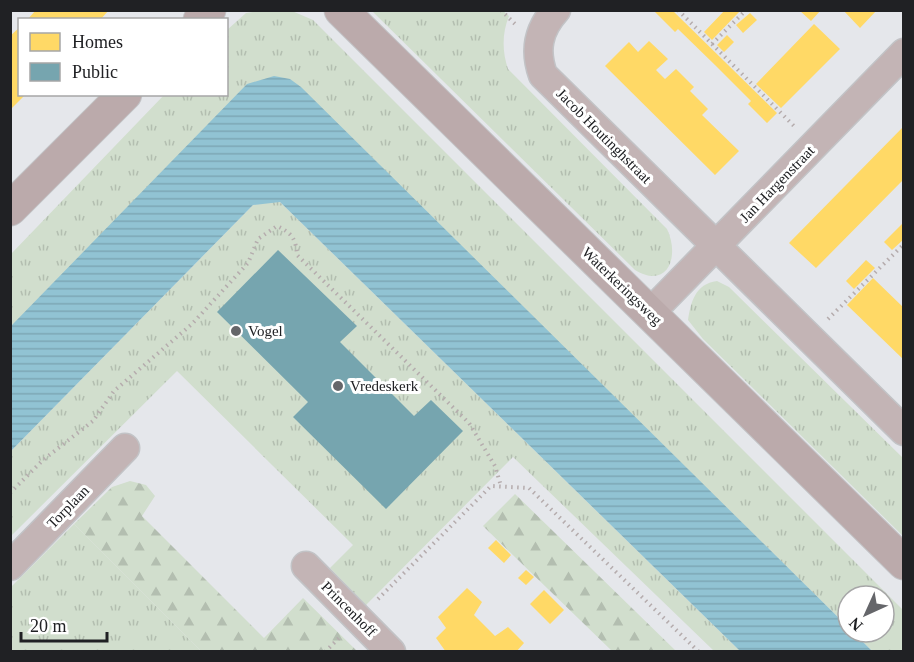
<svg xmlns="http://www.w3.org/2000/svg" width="914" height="662" font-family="'Times New Roman',serif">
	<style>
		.grass { fill: url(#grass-tufts) }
		.forest { fill: url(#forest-firs) }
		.water { fill: url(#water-rules) }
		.homes { fill: #ffd966 }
		.public { fill: #76a5af }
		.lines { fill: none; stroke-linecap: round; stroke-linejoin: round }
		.street-casing { stroke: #c2c3c6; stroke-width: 31 }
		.secondary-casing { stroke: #c2c3c6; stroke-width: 35 }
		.path { stroke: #b5acad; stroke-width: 4; stroke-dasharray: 1.5 4.5; stroke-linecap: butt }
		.street { stroke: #c3b4b5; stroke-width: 28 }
		.secondary { stroke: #bbaaab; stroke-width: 33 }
		.poi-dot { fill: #65666a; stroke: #fff; stroke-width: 2 }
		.labels { text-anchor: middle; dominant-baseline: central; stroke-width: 6; stroke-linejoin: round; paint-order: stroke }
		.street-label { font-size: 15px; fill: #202124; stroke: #fff }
		.poi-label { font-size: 15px; fill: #202124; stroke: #fff; text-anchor: start }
	</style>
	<defs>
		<pattern id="grass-tufts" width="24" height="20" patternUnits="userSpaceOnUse" patternTransform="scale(1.5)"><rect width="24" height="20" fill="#d1decd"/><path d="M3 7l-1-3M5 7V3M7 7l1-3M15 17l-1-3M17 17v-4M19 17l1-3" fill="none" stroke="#b3beb0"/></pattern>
		<pattern id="forest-firs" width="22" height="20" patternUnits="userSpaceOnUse" patternTransform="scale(1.5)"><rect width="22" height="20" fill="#d1decd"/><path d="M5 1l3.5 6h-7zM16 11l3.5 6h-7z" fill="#b3beb0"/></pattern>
		<pattern id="water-rules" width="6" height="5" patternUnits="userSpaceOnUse" patternTransform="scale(1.5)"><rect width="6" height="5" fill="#91c3d3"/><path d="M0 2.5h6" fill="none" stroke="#7da7b5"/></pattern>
	</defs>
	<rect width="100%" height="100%" fill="#e5e7eb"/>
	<path class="grass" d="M 267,10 L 292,11 L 313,20 L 903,610 L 903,651 L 872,651 L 853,632 L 884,632 L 884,596 L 848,596 L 848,627 L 290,79 L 11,326 L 11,254 L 164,95 L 226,94 L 227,30 L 246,13 Z
		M 372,11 L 503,11 L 509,16 C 502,33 502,51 508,69 L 667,229 C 680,256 668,290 635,270 Z
		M 274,201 L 280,202 L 740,651 L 714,651 L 513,457 L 366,605 L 330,568 L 353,545 L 177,371 L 11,536 L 11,451 L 253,205 Z
		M 717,281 L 729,287 L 903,458 L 903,536 L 703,339 L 688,320 C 691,302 695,284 717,281 Z
		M 74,524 L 201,651 L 11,652 L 11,587 Z"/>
	<path class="forest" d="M 130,481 L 146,485 L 155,496 L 142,516 L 264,638 L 303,598 L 357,651 L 201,651 L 74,524 L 112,487 Z
		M 515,494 L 676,651 L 612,651 L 483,526 Z"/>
	<path class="water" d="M 274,76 L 290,79 L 301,87 L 848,627 L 848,632 L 853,632 L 872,651 L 740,651 L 280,202 L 253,205 L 11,451 L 11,326 L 247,84 Z"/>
	<path class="homes" d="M 36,10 L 109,10 L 100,20 L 27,20 Z
		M 653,10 L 672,10 L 777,113 L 767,123 L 748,104 L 751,101 L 715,65 L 678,29 L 675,32 Z
		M 725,10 L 741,10 L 712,40 L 704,32 Z
		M 799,10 L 821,10 L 811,21 Z
		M 843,10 L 877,10 L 860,28 Z
		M 750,13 L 757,20 L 743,33 L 736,25 Z
		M 814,24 L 840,49 L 781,108 L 756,84 Z
		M 20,27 L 20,94 L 26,94 L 10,110 L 10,36 Z
		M 727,35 L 734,42 L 724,52 L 717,45 Z
		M 649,41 L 668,59 L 656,70 L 665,79 L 676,69 L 694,87 L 690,91 L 708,109 L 702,115 L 739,151 L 715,175 L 605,66 L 629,42 L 638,52 Z
		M 904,126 L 904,179 L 816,268 L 789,243 Z
		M 904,222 L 904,239 L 892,250 L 884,242 Z
		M 866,260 L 875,268 L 854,289 L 846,281 Z
		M 873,278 L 904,308 L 904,360 L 847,305 Z
		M 496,540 L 511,555 L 504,563 L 488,548 Z
		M 526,570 L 534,577 L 526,585 L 518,578 Z
		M 467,588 L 482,602 L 474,615 L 495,636 L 508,627 L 524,643 L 516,652 L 446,652 L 436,638 L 446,628 L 438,617 Z
		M 544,590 L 564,610 L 550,624 L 530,604 Z"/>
	<path class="public" d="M 278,250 L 357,326 L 340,342 L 414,416 L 431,400 L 463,431 L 386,509 L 293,417 L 308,402 L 217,312 Z"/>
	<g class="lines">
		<g class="street-casing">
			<path id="street" d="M 556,10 C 538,30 534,50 543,75 L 904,431
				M 650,313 L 904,53
				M 10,566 L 125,448
				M 306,566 L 391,652"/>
		</g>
		<g class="secondary-casing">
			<path id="secondary" d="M 341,10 L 904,563
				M 200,20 L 209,10
				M 10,209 L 125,94"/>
		</g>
		<path class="path" d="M 501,10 L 515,24
			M 678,10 L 794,126
			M 712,44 L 746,10
			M 828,319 L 904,244
			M 10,493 L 43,460 L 93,421 L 114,391 L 192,324 L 248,263 L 258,239 L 277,226 C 292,233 296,239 297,255 L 469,423 L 495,466 L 501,486
			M 378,599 L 491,486 L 529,488 L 699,652
			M 325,652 L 339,638"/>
		<use href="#street" class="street"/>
		<use href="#secondary" class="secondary"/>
	</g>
	<g class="poi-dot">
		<circle cx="236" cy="331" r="6"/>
		<circle cx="338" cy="386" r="6"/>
	</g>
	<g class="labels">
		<g class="street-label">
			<text transform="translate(604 136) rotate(45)">Jacob Houtinghstraat</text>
			<text transform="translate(777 184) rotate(-46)">Jan Hargenstraat</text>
			<text transform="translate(622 286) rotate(44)">Waterkeringsweg</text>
			<text transform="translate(68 507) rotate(-46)">Torplaan</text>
			<text transform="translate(349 609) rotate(45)">Princenhoff</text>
		</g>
		<g class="poi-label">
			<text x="248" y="331">Vogel</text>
			<text x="350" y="386">Vredeskerk</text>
		</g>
	</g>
	<rect width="914" height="662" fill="none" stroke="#202124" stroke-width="24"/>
	<rect x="18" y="18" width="210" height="78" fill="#ffffff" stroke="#a6a6a7" stroke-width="1.5"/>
	<rect x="30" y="33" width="30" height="18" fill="#ffd966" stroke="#a6a6a7" stroke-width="1.5"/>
	<text x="72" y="48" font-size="18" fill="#202124">Homes</text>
	<rect x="30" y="63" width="30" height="18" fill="#76a5af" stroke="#a6a6a7" stroke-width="1.5"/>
	<text x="72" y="78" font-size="18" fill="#202124">Public</text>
	<g transform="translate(866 614) rotate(225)"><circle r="28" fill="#ffffff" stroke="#a6a6a7" stroke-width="1.5"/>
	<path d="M0-4.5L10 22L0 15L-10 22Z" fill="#65666a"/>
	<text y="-9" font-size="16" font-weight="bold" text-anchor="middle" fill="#202124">N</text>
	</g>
	<path d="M21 632v9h86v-9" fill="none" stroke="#202124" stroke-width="3"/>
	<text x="30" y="632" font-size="18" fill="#202124" stroke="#ffffff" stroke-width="4.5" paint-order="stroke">20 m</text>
</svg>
